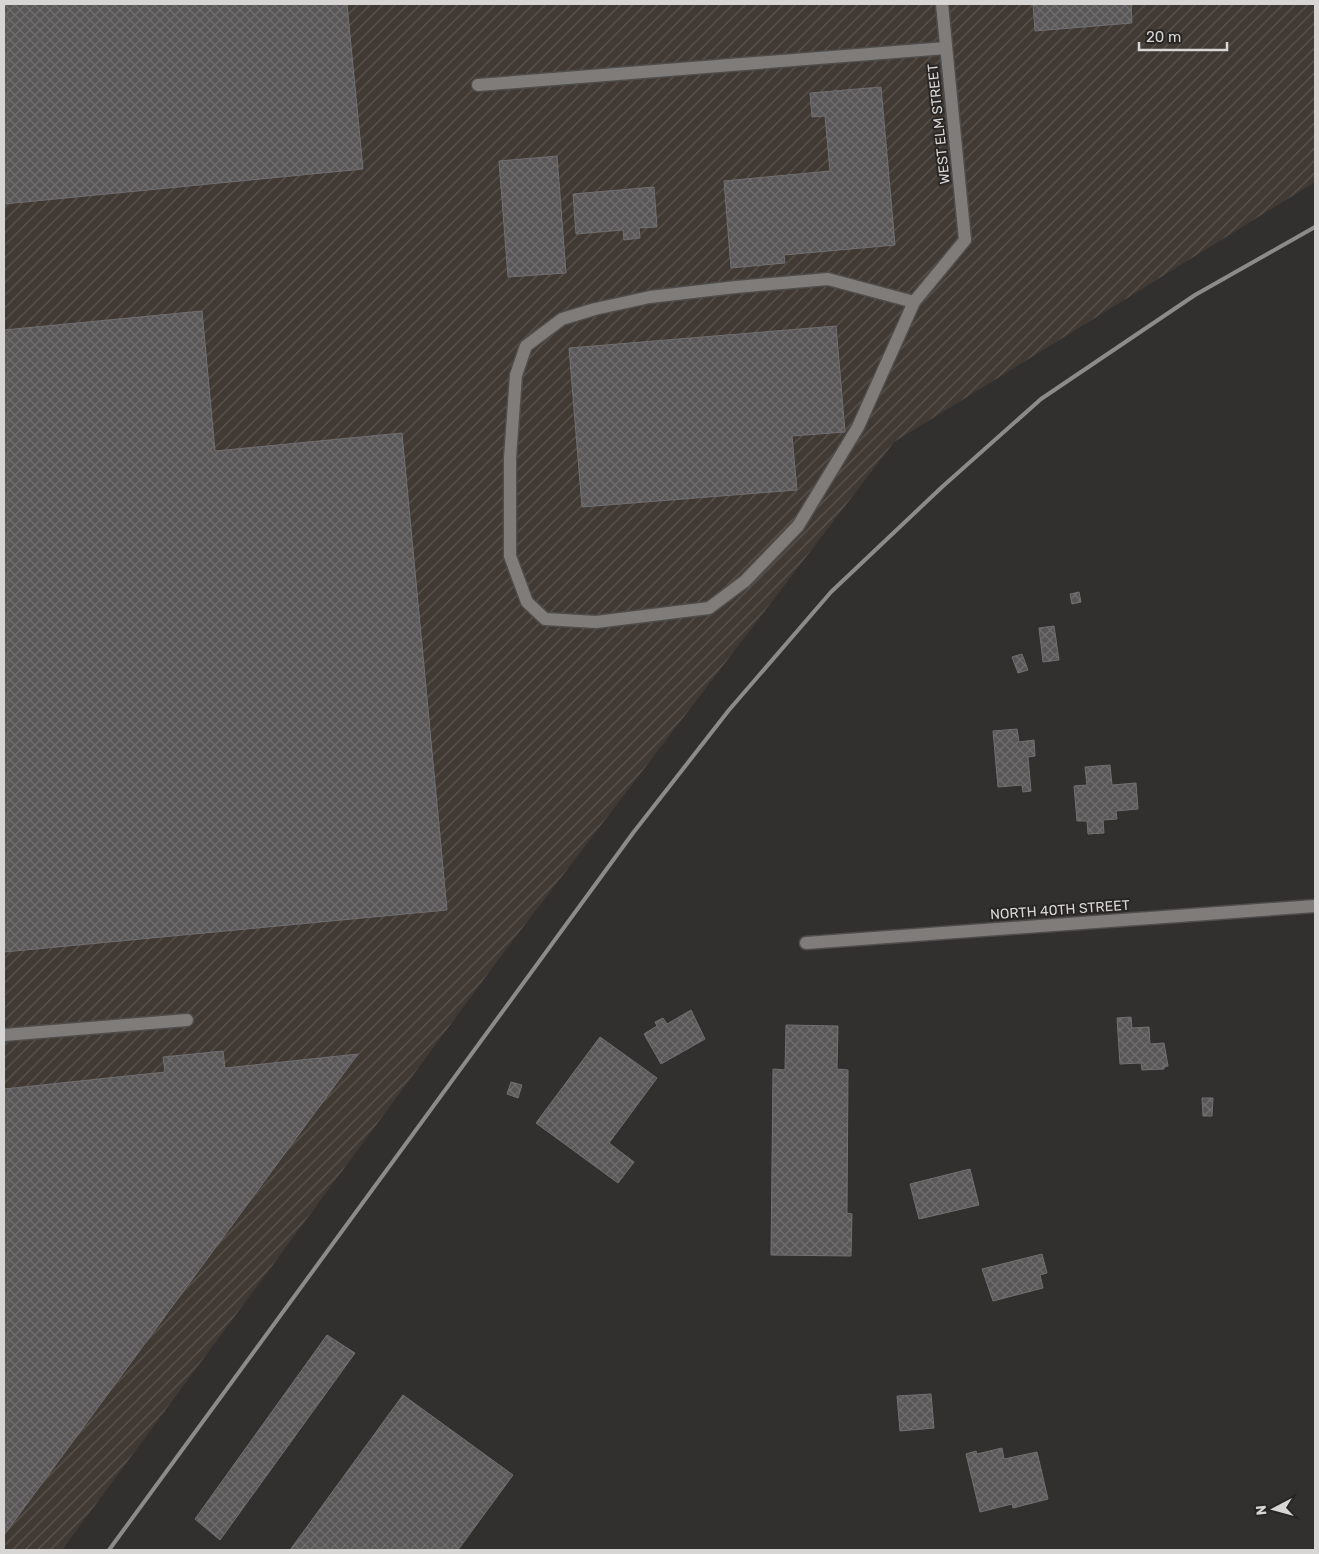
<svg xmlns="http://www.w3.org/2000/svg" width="1319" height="1554" font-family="Rubik,sans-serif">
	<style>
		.industrial { fill: url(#industrial-furrows) }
		.building { fill: url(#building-cross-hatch); stroke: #716f71 }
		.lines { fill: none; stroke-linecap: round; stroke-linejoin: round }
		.service-casing { stroke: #4f4d4b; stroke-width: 15 }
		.minor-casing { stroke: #4f4d4b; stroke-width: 15 }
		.service { stroke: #7f7c7a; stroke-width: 12 }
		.minor { stroke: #7f7c7a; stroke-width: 12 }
		.rail { stroke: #8d8b8a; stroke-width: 4 }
		.labels { text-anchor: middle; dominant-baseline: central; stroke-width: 4; stroke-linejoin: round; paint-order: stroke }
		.street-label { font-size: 14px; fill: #d8d6d5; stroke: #282624 }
	</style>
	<defs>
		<pattern id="industrial-furrows" width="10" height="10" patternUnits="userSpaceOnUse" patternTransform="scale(1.25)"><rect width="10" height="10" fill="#413933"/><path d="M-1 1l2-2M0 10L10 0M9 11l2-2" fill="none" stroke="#5c5550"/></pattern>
		<pattern id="building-cross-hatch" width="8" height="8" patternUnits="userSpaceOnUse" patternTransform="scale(1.25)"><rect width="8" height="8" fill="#5a5759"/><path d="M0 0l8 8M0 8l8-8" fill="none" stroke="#716e70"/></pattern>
	</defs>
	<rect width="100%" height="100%" fill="#32302e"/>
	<path class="industrial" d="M 4,4 L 1315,4 L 1315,182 L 894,442 L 504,952 L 62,1550 L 4,1550 Z"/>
	<path class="building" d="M 4,4 L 347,4 L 363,169 L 4,204 Z
		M 1033,4 L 1131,4 L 1132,23 L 1035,31 Z
		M 881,87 L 895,245 L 784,255 L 785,263 L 731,268 L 724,181 L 830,171 L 825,116 L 812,117 L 810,93 Z
		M 557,156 L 566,273 L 508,277 L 499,161 Z
		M 654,187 L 657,227 L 639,228 L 640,238 L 624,240 L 623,230 L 576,234 L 573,194 Z
		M 202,311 L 215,451 L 402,433 L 447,910 L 4,952 L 4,330 Z
		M 836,326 L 845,432 L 792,436 L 797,490 L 582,507 L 569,348 Z
		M 1079,592 L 1081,602 L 1072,604 L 1070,594 Z
		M 1054,626 L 1059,660 L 1043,662 L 1039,628 Z
		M 1022,654 L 1028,670 L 1018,673 L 1012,657 Z
		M 1017,729 L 1019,742 L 1034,740 L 1035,756 L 1028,757 L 1031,791 L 1023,792 L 1022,785 L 998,787 L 993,731 Z
		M 1110,765 L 1112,785 L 1136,783 L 1138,809 L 1116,811 L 1117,819 L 1103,820 L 1104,833 L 1088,834 L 1087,821 L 1077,821 L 1074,786 L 1087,785 L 1085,767 Z
		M 691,1010 L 705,1039 L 661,1064 L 644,1034 L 657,1026 L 655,1022 L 663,1018 L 667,1024 Z
		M 1131,1017 L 1132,1028 L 1149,1027 L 1150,1044 L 1164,1043 L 1168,1066 L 1164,1067 L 1164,1069 L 1142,1070 L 1141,1063 L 1120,1064 L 1117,1018 Z
		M 786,1025 L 838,1026 L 837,1069 L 848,1070 L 847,1213 L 852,1214 L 851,1256 L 771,1255 L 773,1069 L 785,1070 Z
		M 600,1037 L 657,1078 L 609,1143 L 634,1162 L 618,1183 L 536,1123 Z
		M 223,1051 L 225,1068 L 358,1054 L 4,1535 L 4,1089 L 165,1072 L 163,1057 Z
		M 511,1082 L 522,1085 L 518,1098 L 507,1094 Z
		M 1202,1098 L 1213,1098 L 1212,1116 L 1203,1116 Z
		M 970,1169 L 979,1205 L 919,1219 L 910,1184 Z
		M 1042,1254 L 1047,1273 L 1040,1275 L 1043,1288 L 993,1301 L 982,1269 Z
		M 327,1335 L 355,1353 L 220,1540 L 195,1519 Z
		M 931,1394 L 934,1428 L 900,1431 L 897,1396 Z
		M 403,1395 L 513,1475 L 458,1550 L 290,1550 Z
		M 1002,1448 L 1004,1459 L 1037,1452 L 1048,1499 L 1013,1508 L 1012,1504 L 980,1512 L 966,1454 L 976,1451 L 977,1454 Z"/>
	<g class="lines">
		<g class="service-casing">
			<path id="service" d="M 478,85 L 946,48
				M 914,302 L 828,279 L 736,287 L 650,297 L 595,309 L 562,319 L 526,346 L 516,375 L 510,458 L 510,556 L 527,602 L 545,619 L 596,622 L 709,608 L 745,581 L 798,526 L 858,427 L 914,302 L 965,240
				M 4,1035 L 187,1020"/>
		</g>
		<g class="minor-casing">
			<path id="minor" d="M 942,4 L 965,240
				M 806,943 L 1315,906"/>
		</g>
		<use href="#service" class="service"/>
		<use href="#minor" class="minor"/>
		<path class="rail" d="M 109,1550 L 633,833 L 729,710 L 831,592 L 942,487 L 1041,399 L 1195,295 L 1315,227"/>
	</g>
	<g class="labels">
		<g class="street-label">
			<text transform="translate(939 124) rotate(-96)">WEST ELM STREET</text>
			<text transform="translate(1060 910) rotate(-4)">NORTH 40TH STREET</text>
		</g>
	</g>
	<rect width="1319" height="1554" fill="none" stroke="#d8d6d5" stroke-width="10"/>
	<g transform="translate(1274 1509) rotate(264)" stroke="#282624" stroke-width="4" paint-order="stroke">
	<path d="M0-4L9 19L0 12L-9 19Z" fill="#d8d6d5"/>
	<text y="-8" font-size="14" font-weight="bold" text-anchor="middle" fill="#d8d6d5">N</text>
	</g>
	<path d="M1139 42v8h88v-8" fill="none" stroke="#d8d6d5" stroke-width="2.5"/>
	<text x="1146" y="42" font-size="15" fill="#d8d6d5" stroke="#282624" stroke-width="4" paint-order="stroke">20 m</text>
</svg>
